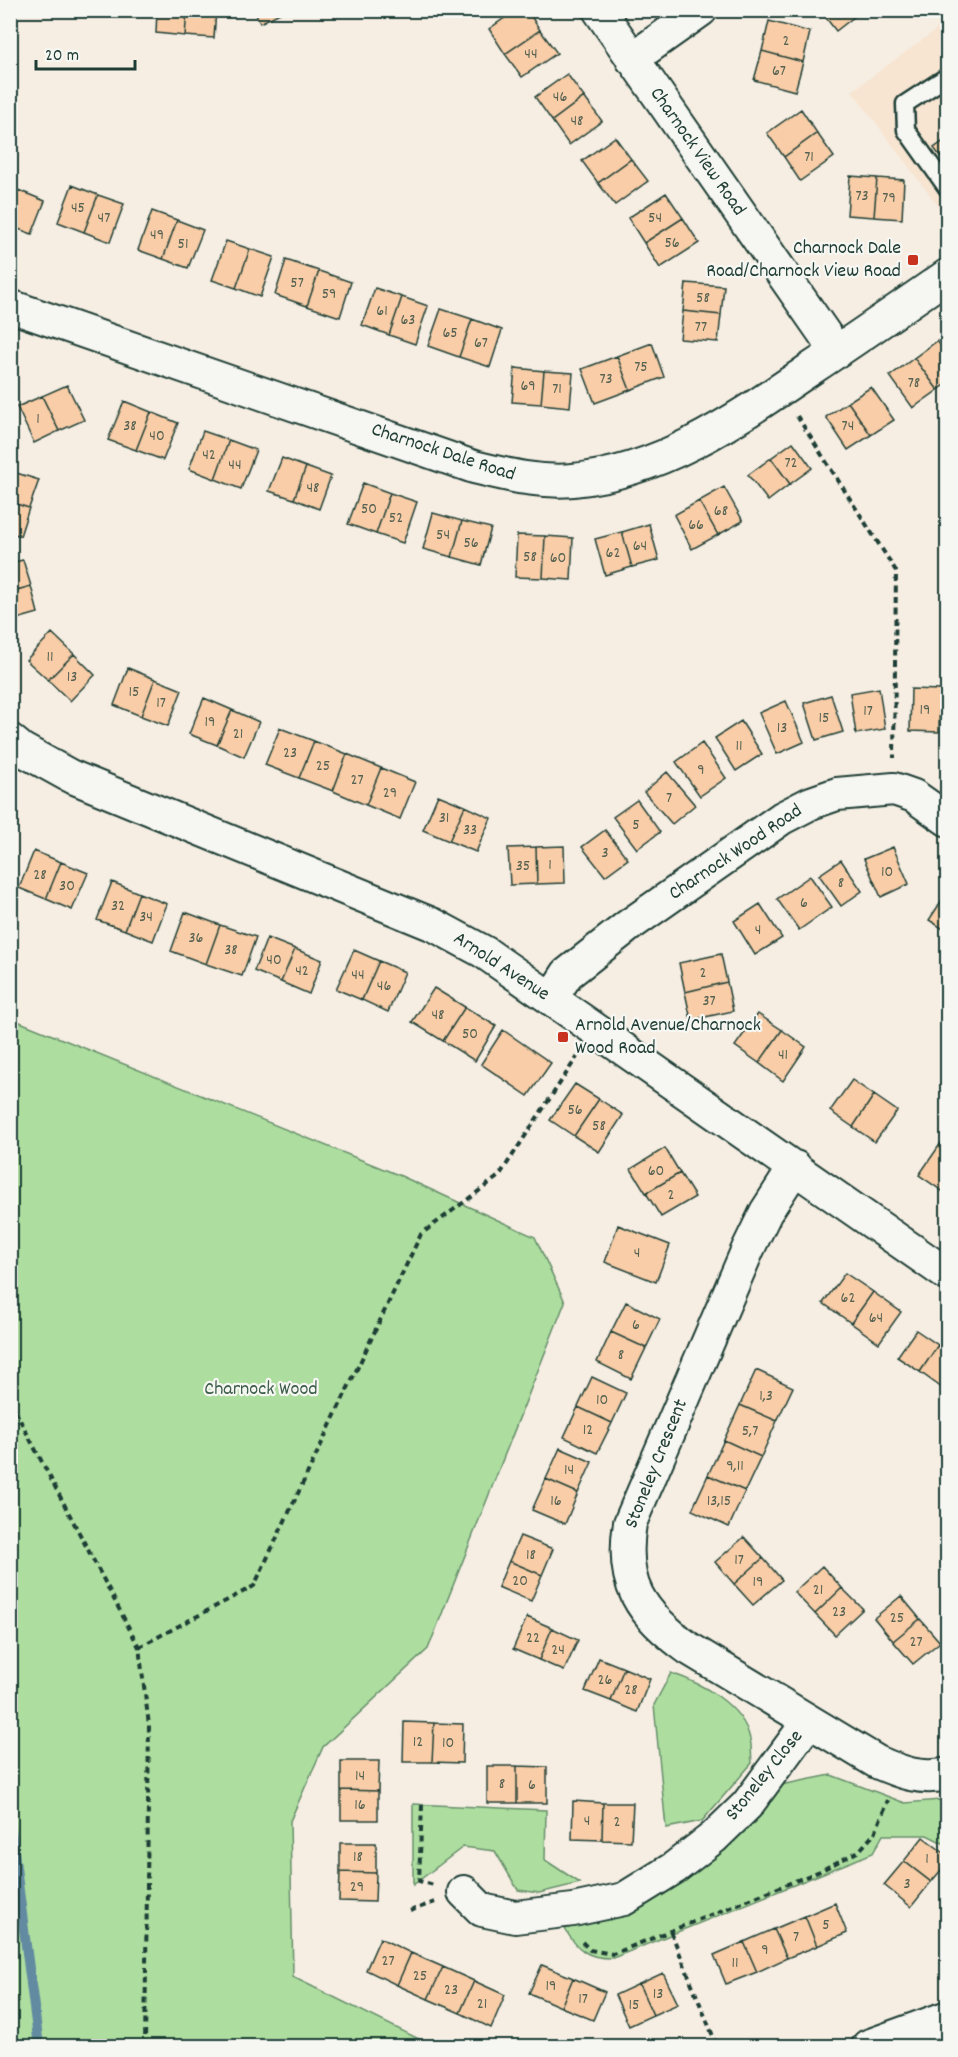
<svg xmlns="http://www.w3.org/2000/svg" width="958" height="2057" font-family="Dekko,sans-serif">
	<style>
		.built { fill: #f7e4d1 }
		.green { fill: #adde9f; stroke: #668e6a; stroke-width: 1.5 }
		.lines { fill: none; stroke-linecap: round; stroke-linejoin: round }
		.stream { stroke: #628ba1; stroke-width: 10 }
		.building { fill: #f8cda7; stroke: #1f3d34; stroke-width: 1.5 }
		.service-casing { stroke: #1f3d34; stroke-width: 21 }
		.minor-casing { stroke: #1f3d34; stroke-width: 36 }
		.path { stroke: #1f3d34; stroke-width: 4; stroke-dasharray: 6 4.5; stroke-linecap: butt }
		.service { stroke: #f6f6f2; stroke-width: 16 }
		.minor { stroke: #f6f6f2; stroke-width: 32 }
		.poi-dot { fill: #c8321e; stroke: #f6f6f2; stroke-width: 2 }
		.labels { text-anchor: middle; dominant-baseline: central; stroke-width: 4.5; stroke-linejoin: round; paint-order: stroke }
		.number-label { font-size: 16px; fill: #556151 }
		.street-label { font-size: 20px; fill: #1f3d34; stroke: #f6f6f2 }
		.poi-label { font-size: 20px; fill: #1f3d34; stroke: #f6f6f2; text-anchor: end }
		.park-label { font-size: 20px; fill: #3b5d49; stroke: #f6f6f2 }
	</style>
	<rect width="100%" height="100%" fill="#f6eee3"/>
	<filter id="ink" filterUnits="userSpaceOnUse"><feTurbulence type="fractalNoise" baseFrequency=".0167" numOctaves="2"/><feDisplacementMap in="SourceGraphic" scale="12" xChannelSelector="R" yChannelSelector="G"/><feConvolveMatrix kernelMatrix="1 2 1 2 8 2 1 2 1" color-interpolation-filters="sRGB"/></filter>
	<g filter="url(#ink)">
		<path class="built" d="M 947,22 L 947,218 L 852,91 Z"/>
		<path class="green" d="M 10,1018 L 401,1176 L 535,1237 L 565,1302 L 428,1649 L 323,1747 L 290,1821 L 293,1977 L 433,2046 L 11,2046 Z
			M 671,1673 C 701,1683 743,1705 750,1739 C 752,1747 751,1755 752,1763 L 702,1821 L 666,1828 L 654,1705 Z
			M 831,1775 L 905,1803 L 940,1800 L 947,1819 L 947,1845 L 927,1835 L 883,1835 L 873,1853 L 613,1958 C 589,1959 577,1950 565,1929 L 632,1909 L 781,1785 Z
			M 413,1804 L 546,1810 L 545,1860 L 580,1883 L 539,1893 L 518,1890 L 495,1851 L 463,1847 L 413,1885 Z"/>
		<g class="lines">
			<path class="stream" d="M 10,1821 L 39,2046"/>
		</g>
		<path class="building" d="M 157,10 L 187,10 L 185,36 L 156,33 Z
			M 187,10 L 216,10 L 214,38 L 185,36 Z
			M 254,10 L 283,10 L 284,11 L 260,23 Z
			M 516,10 L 527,10 L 540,30 L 505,54 L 489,29 Z
			M 820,10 L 858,10 L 859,13 L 836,31 Z
			M 769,21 L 810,32 L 803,62 L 762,51 Z
			M 540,30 L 557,53 L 522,77 L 505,54 Z
			M 762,51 L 803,62 L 795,91 L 754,80 Z
			M 567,74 L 584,97 L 552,121 L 535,97 Z
			M 584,97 L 602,121 L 569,145 L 552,121 Z
			M 801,109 L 817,133 L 784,157 L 767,133 Z
			M 817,133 L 834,157 L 800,181 L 784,157 Z
			M 615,137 L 631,159 L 598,183 L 582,161 Z
			M 948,138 L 948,167 L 934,148 Z
			M 631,159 L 648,181 L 615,205 L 598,183 Z
			M 850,176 L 877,178 L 874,217 L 847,215 Z
			M 877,178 L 904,180 L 902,219 L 874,217 Z
			M 72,185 L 98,195 L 84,232 L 58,222 Z
			M 18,190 L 45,201 L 32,234 L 10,226 L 10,210 Z
			M 666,193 L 683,218 L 644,243 L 628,218 Z
			M 98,195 L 124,204 L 110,242 L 84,232 Z
			M 152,211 L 177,220 L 163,259 L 138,250 Z
			M 683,218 L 699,243 L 660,268 L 644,243 Z
			M 177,220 L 203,230 L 188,268 L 163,259 Z
			M 226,241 L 250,249 L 236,288 L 212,280 Z
			M 250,249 L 274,257 L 260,297 L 236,288 Z
			M 286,260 L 319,271 L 307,306 L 275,295 Z
			M 319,271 L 351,282 L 340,317 L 307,306 Z
			M 686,283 L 724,286 L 721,315 L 683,311 Z
			M 375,288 L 402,297 L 389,335 L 362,325 Z
			M 402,297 L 428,306 L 415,344 L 389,335 Z
			M 441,309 L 472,319 L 459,357 L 428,346 Z
			M 683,311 L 721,315 L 718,342 L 680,339 Z
			M 472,319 L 502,330 L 490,367 L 459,357 Z
			M 937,341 L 948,354 L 948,383 L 938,390 L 914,358 Z
			M 652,343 L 664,377 L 630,390 L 617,356 Z
			M 617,356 L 630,390 L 595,403 L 582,369 Z
			M 914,358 L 938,390 L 913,408 L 890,376 Z
			M 515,368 L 544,371 L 541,404 L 512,402 Z
			M 544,371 L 573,373 L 570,407 L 541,404 Z
			M 67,385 L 84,420 L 59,431 L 42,396 Z
			M 871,387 L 894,420 L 871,435 L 848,402 Z
			M 42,396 L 59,431 L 34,443 L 17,407 Z
			M 124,401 L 151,412 L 136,450 L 108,440 Z
			M 848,402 L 871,435 L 848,450 L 826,417 Z
			M 151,412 L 178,423 L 163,460 L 136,450 Z
			M 203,431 L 229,440 L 215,479 L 189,469 Z
			M 229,440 L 256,450 L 241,489 L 215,479 Z
			M 793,442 L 812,468 L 790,484 L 771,458 Z
			M 282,458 L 306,467 L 294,499 L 269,491 Z
			M 771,458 L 790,484 L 768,501 L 748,475 Z
			M 306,467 L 331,476 L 319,509 L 294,499 Z
			M 10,471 L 39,480 L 29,508 L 10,502 Z
			M 363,483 L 390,493 L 376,534 L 348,524 Z
			M 724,487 L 743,521 L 718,535 L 699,501 Z
			M 390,493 L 417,502 L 403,543 L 376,534 Z
			M 699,501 L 718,535 L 692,549 L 674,515 Z
			M 10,502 L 29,508 L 20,536 L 10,532 Z
			M 433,513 L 462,521 L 452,557 L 423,549 Z
			M 462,521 L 491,528 L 481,565 L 452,557 Z
			M 649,524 L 659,560 L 632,567 L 622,532 Z
			M 622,532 L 632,567 L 605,575 L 595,539 Z
			M 517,535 L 545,536 L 543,578 L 515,577 Z
			M 545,536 L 573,538 L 571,580 L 543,578 Z
			M 23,560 L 31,586 L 10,592 L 10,563 Z
			M 31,586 L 38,613 L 10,621 L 10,592 Z
			M 52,633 L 74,654 L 48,680 L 26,660 Z
			M 74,654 L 95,675 L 70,701 L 48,680 Z
			M 128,668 L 155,679 L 141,716 L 114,705 Z
			M 155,679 L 182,690 L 168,726 L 141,716 Z
			M 879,688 L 885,729 L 856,734 L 850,693 Z
			M 911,689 L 940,690 L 939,732 L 910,731 Z
			M 831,695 L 843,732 L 816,740 L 804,703 Z
			M 204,698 L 232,710 L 217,745 L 189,734 Z
			M 786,701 L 804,742 L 777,754 L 759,713 Z
			M 232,710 L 259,722 L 244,757 L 217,745 Z
			M 741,721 L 762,754 L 736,771 L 715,738 Z
			M 280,728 L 314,741 L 299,778 L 265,765 Z
			M 314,741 L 347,754 L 333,791 L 299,778 Z
			M 702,743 L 726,778 L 700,796 L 676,762 Z
			M 347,754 L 381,768 L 366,805 L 333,791 Z
			M 381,768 L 415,782 L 400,819 L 366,805 Z
			M 667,772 L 695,805 L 672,824 L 644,792 Z
			M 438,795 L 465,806 L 449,841 L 423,830 Z
			M 637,800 L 660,832 L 637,849 L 613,817 Z
			M 465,806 L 491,818 L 476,852 L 449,841 Z
			M 605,830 L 628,859 L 605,876 L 582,847 Z
			M 564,846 L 565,883 L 537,884 L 536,847 Z
			M 536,847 L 537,884 L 510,885 L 508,848 Z
			M 893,847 L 909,884 L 881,897 L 864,859 Z
			M 34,851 L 61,862 L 46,899 L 19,888 Z
			M 841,860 L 862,891 L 841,906 L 819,875 Z
			M 61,862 L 88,873 L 72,910 L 46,899 Z
			M 810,876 L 832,907 L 799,930 L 777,899 Z
			M 112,882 L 139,893 L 125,930 L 97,920 Z
			M 948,891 L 948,932 L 929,920 Z
			M 139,893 L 167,904 L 153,941 L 125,930 Z
			M 760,904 L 782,938 L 755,955 L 734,921 Z
			M 185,912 L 220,925 L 206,964 L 171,951 Z
			M 220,925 L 256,937 L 242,976 L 206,964 Z
			M 267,938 L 295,949 L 281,982 L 254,971 Z
			M 295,949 L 322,960 L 309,994 L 281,982 Z
			M 354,950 L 379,961 L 362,1000 L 336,989 Z
			M 721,954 L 727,982 L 685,992 L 679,963 Z
			M 379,961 L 405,972 L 388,1012 L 362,1000 Z
			M 727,982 L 733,1011 L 691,1020 L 685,992 Z
			M 434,988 L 465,1007 L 443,1041 L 412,1022 Z
			M 465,1007 L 496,1026 L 475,1061 L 443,1041 Z
			M 758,1014 L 782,1030 L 759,1063 L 735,1046 Z
			M 503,1030 L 551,1063 L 528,1096 L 481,1064 Z
			M 782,1030 L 806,1047 L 783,1081 L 759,1063 Z
			M 852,1080 L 874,1095 L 853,1127 L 830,1111 Z
			M 575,1084 L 599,1099 L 574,1136 L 550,1120 Z
			M 874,1095 L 897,1111 L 875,1142 L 853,1127 Z
			M 599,1099 L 623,1115 L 599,1152 L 574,1136 Z
			M 941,1143 L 948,1147 L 948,1195 L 919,1175 Z
			M 665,1148 L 680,1173 L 646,1193 L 631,1169 Z
			M 680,1173 L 695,1197 L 661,1217 L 646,1193 Z
			M 618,1225 L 670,1245 L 656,1282 L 605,1262 Z
			M 845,1273 L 873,1292 L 851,1323 L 823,1303 Z
			M 873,1292 L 901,1312 L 879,1343 L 851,1323 Z
			M 626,1302 L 660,1319 L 646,1348 L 611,1332 Z
			M 916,1330 L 938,1345 L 920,1372 L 897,1357 Z
			M 611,1332 L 646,1348 L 631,1379 L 597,1362 Z
			M 938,1345 L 948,1351 L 948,1380 L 942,1388 L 920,1372 Z
			M 756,1370 L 793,1387 L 777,1421 L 740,1405 Z
			M 592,1377 L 626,1393 L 612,1423 L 578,1407 Z
			M 740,1405 L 777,1421 L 761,1457 L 724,1440 Z
			M 578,1407 L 612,1423 L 597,1453 L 564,1437 Z
			M 724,1440 L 761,1457 L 745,1491 L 708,1475 Z
			M 560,1448 L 592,1462 L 578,1493 L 546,1479 Z
			M 708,1475 L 745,1491 L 729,1527 L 692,1510 Z
			M 546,1479 L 578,1493 L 565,1524 L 532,1510 Z
			M 520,1536 L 553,1549 L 542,1575 L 509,1561 Z
			M 744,1537 L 763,1558 L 734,1584 L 715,1562 Z
			M 763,1558 L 782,1580 L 753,1605 L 734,1584 Z
			M 509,1561 L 542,1575 L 531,1601 L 498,1587 Z
			M 822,1566 L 842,1588 L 815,1614 L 794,1592 Z
			M 842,1588 L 863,1609 L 835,1635 L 815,1614 Z
			M 901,1596 L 920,1619 L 893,1641 L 874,1618 Z
			M 527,1617 L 552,1628 L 539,1660 L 513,1649 Z
			M 920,1619 L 940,1642 L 913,1664 L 893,1641 Z
			M 552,1628 L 578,1640 L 564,1671 L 539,1660 Z
			M 599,1658 L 624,1668 L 611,1701 L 585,1691 Z
			M 624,1668 L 650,1679 L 637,1712 L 611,1701 Z
			M 404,1722 L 434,1723 L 432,1762 L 403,1762 Z
			M 434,1723 L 463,1724 L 462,1763 L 432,1762 Z
			M 341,1761 L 379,1761 L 378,1791 L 341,1790 Z
			M 487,1766 L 517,1766 L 517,1803 L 487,1803 Z
			M 517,1766 L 547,1767 L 547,1803 L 517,1803 Z
			M 341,1790 L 378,1791 L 378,1820 L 341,1820 Z
			M 573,1801 L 603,1803 L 602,1840 L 572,1839 Z
			M 603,1803 L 633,1803 L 631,1841 L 602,1840 Z
			M 923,1837 L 948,1856 L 948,1862 L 931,1882 L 904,1861 Z
			M 340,1843 L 376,1843 L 376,1873 L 340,1872 Z
			M 904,1861 L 931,1882 L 911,1907 L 884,1885 Z
			M 340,1872 L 376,1873 L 375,1902 L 339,1901 Z
			M 835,1903 L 847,1933 L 817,1946 L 805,1916 Z
			M 805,1916 L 817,1946 L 787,1958 L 774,1929 Z
			M 774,1929 L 787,1958 L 757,1972 L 744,1942 Z
			M 380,1938 L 411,1953 L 397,1985 L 366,1970 Z
			M 744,1942 L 757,1972 L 726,1984 L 714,1955 Z
			M 411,1953 L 443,1967 L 428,1999 L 397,1985 Z
			M 542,1965 L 573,1978 L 561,2007 L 529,1993 Z
			M 443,1967 L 474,1981 L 460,2013 L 428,1999 Z
			M 663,1973 L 678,2004 L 653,2015 L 639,1984 Z
			M 573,1978 L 605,1992 L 593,2020 L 561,2007 Z
			M 474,1981 L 505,1995 L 491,2028 L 460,2013 Z
			M 639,1984 L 653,2015 L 629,2026 L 615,1995 Z"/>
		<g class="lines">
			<g class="service-casing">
				<path id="service" d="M 948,76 L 905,104 L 906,130 L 948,189"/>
			</g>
			<g class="minor-casing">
				<path id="minor" d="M 599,10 L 837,352
					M 632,59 L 701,10
					M 10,306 L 474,467 C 507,475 539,483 573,480 C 662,472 737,419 809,370 C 856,339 902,307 948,275
					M 10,740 L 21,749 L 70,776 L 434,925 L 484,952 L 948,1275
					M 551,999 L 567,974 L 628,926 L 782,818 L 811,803 L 837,794 L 894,789 L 914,796 L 948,820
					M 795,1167 L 766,1212 L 748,1249 L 630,1523 C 620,1584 640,1613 688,1648 L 877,1762 C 902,1773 921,1780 948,1774
					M 464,1892 L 482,1910 L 515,1917 L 573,1910 L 624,1899 L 674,1868 L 714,1837 L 747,1805 L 809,1721
					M 868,2046 L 948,2017"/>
			</g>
			<path class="path" d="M 797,416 L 896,571 L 894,758
				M 10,1401 L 139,1647 L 149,1725 L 145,2046
				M 139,1647 L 254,1586 L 421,1234 L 499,1176 L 577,1057
				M 422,1805 L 419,1881 L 434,1885
				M 410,1911 L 435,1902
				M 671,1932 L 717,2046
				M 582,1942 L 590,1950 L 613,1954 L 820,1871 L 859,1851 L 875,1833 L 888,1800"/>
			<use href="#service" class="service"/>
			<use href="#minor" class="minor"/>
		</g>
	</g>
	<g class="poi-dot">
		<rect x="907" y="254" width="12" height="12" rx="3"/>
		<rect x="557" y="1031" width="12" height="12" rx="3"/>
	</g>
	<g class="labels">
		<g class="number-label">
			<text x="786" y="41">2</text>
			<text x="531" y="54">44</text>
			<text x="779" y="71">67</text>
			<text x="560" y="97">46</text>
			<text x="577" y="121">48</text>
			<text x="809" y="157">71</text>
			<text x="862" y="196">73</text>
			<text x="889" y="198">79</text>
			<text x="78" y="208">45</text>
			<text x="104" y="218">47</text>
			<text x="655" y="218">54</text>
			<text x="157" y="235">49</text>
			<text x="672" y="243">56</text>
			<text x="183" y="244">51</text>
			<text x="297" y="283">57</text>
			<text x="329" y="294">59</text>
			<text x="703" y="298">58</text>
			<text x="382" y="311">61</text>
			<text x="408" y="320">63</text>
			<text x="701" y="327">77</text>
			<text x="450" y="333">65</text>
			<text x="481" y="343">67</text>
			<text x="641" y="367">75</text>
			<text x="606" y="379">73</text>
			<text x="914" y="383">78</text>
			<text x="528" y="386">69</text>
			<text x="557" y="389">71</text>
			<text x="38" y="419">1</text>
			<text x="130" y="426">38</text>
			<text x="848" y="426">74</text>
			<text x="157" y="436">40</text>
			<text x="209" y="455">42</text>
			<text x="791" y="463">72</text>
			<text x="235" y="465">44</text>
			<text x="313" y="488">48</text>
			<text x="369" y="509">50</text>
			<text x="721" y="511">68</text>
			<text x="396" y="518">52</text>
			<text x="696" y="525">66</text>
			<text x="443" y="535">54</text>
			<text x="471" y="543">56</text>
			<text x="640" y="546">64</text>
			<text x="613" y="553">62</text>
			<text x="530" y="557">58</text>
			<text x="558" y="558">60</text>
			<text x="50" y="657">11</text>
			<text x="72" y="677">13</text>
			<text x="134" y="692">15</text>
			<text x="161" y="703">17</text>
			<text x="925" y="710">19</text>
			<text x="868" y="711">17</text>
			<text x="824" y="718">15</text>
			<text x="210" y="722">19</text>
			<text x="782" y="728">13</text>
			<text x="238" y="734">21</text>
			<text x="739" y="746">11</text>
			<text x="290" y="753">23</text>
			<text x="323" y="766">25</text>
			<text x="701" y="770">9</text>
			<text x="357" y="780">27</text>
			<text x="390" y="793">29</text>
			<text x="669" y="798">7</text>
			<text x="444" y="818">31</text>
			<text x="636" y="825">5</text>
			<text x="470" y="830">33</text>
			<text x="605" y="853">3</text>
			<text x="550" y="865">1</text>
			<text x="523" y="866">35</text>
			<text x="887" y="872">10</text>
			<text x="40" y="875">28</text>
			<text x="841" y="883">8</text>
			<text x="67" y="886">30</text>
			<text x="804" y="903">6</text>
			<text x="118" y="906">32</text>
			<text x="146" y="917">34</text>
			<text x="758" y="930">4</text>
			<text x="196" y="938">36</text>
			<text x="231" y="950">38</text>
			<text x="274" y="960">40</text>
			<text x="302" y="971">42</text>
			<text x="703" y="973">2</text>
			<text x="358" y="975">44</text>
			<text x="384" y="986">46</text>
			<text x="709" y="1001">37</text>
			<text x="438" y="1015">48</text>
			<text x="470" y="1034">50</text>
			<text x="783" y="1055">41</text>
			<text x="575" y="1110">56</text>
			<text x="599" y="1126">58</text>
			<text x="656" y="1171">60</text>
			<text x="671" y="1195">2</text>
			<text x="637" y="1253">4</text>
			<text x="848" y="1298">62</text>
			<text x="876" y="1318">64</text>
			<text x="636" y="1325">6</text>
			<text x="621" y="1355">8</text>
			<text x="766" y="1396">1,3</text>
			<text x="602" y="1400">10</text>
			<text x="588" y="1430">12</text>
			<text x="750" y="1431">5,7</text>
			<text x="735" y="1466">9,11</text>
			<text x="569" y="1470">14</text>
			<text x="556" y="1501">16</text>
			<text x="719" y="1501">13,15</text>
			<text x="531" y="1555">18</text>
			<text x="739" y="1560">17</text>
			<text x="520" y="1581">20</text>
			<text x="758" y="1582">19</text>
			<text x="818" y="1590">21</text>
			<text x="839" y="1612">23</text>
			<text x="897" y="1618">25</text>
			<text x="533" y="1638">22</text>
			<text x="916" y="1642">27</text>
			<text x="558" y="1650">24</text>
			<text x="605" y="1680">26</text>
			<text x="631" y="1690">28</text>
			<text x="418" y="1742">12</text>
			<text x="448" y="1743">10</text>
			<text x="360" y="1776">14</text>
			<text x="502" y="1784">8</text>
			<text x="532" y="1785">6</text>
			<text x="360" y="1805">16</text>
			<text x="587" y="1821">4</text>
			<text x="617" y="1822">2</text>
			<text x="358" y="1857">18</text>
			<text x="927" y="1859">1</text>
			<text x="907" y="1884">3</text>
			<text x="357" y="1887">29</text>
			<text x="826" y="1925">5</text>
			<text x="796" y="1937">7</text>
			<text x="765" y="1950">9</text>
			<text x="388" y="1961">27</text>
			<text x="735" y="1963">11</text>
			<text x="420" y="1976">25</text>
			<text x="551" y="1986">19</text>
			<text x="451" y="1990">23</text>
			<text x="658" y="1994">13</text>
			<text x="583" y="1999">17</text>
			<text x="482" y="2004">21</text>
			<text x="634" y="2005">15</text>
		</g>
		<g class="street-label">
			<text transform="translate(697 152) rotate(55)">Charnock View Road</text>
			<text transform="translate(443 453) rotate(18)">Charnock Dale Road</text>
			<text transform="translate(736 853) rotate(-34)">Charnock Wood Road</text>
			<text transform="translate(501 967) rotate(33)">Arnold Avenue</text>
			<text transform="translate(657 1464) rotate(-68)">Stoneley Crescent</text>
			<text transform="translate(765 1776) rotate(-51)">Stoneley Close</text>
		</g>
		<g class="poi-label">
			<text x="901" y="249">Charnock Dale<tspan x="901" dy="23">Road/Charnock View Road</tspan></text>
			<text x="575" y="1026" text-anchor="start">Arnold Avenue/Charnock<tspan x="575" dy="23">Wood Road</tspan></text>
		</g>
		<g class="park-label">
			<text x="261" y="1390">Charnock Wood</text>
		</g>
	</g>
	<rect width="958" height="2057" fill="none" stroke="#f6f6f2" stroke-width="36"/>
	<rect x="18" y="18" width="922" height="2021" fill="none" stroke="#1f3d34" stroke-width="2" filter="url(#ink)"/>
	<path d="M36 60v9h99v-9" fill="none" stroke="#1f3d34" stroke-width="3"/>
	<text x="45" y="60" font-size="18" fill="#1f3d34" stroke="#f6f6f2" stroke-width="4.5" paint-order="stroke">20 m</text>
</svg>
